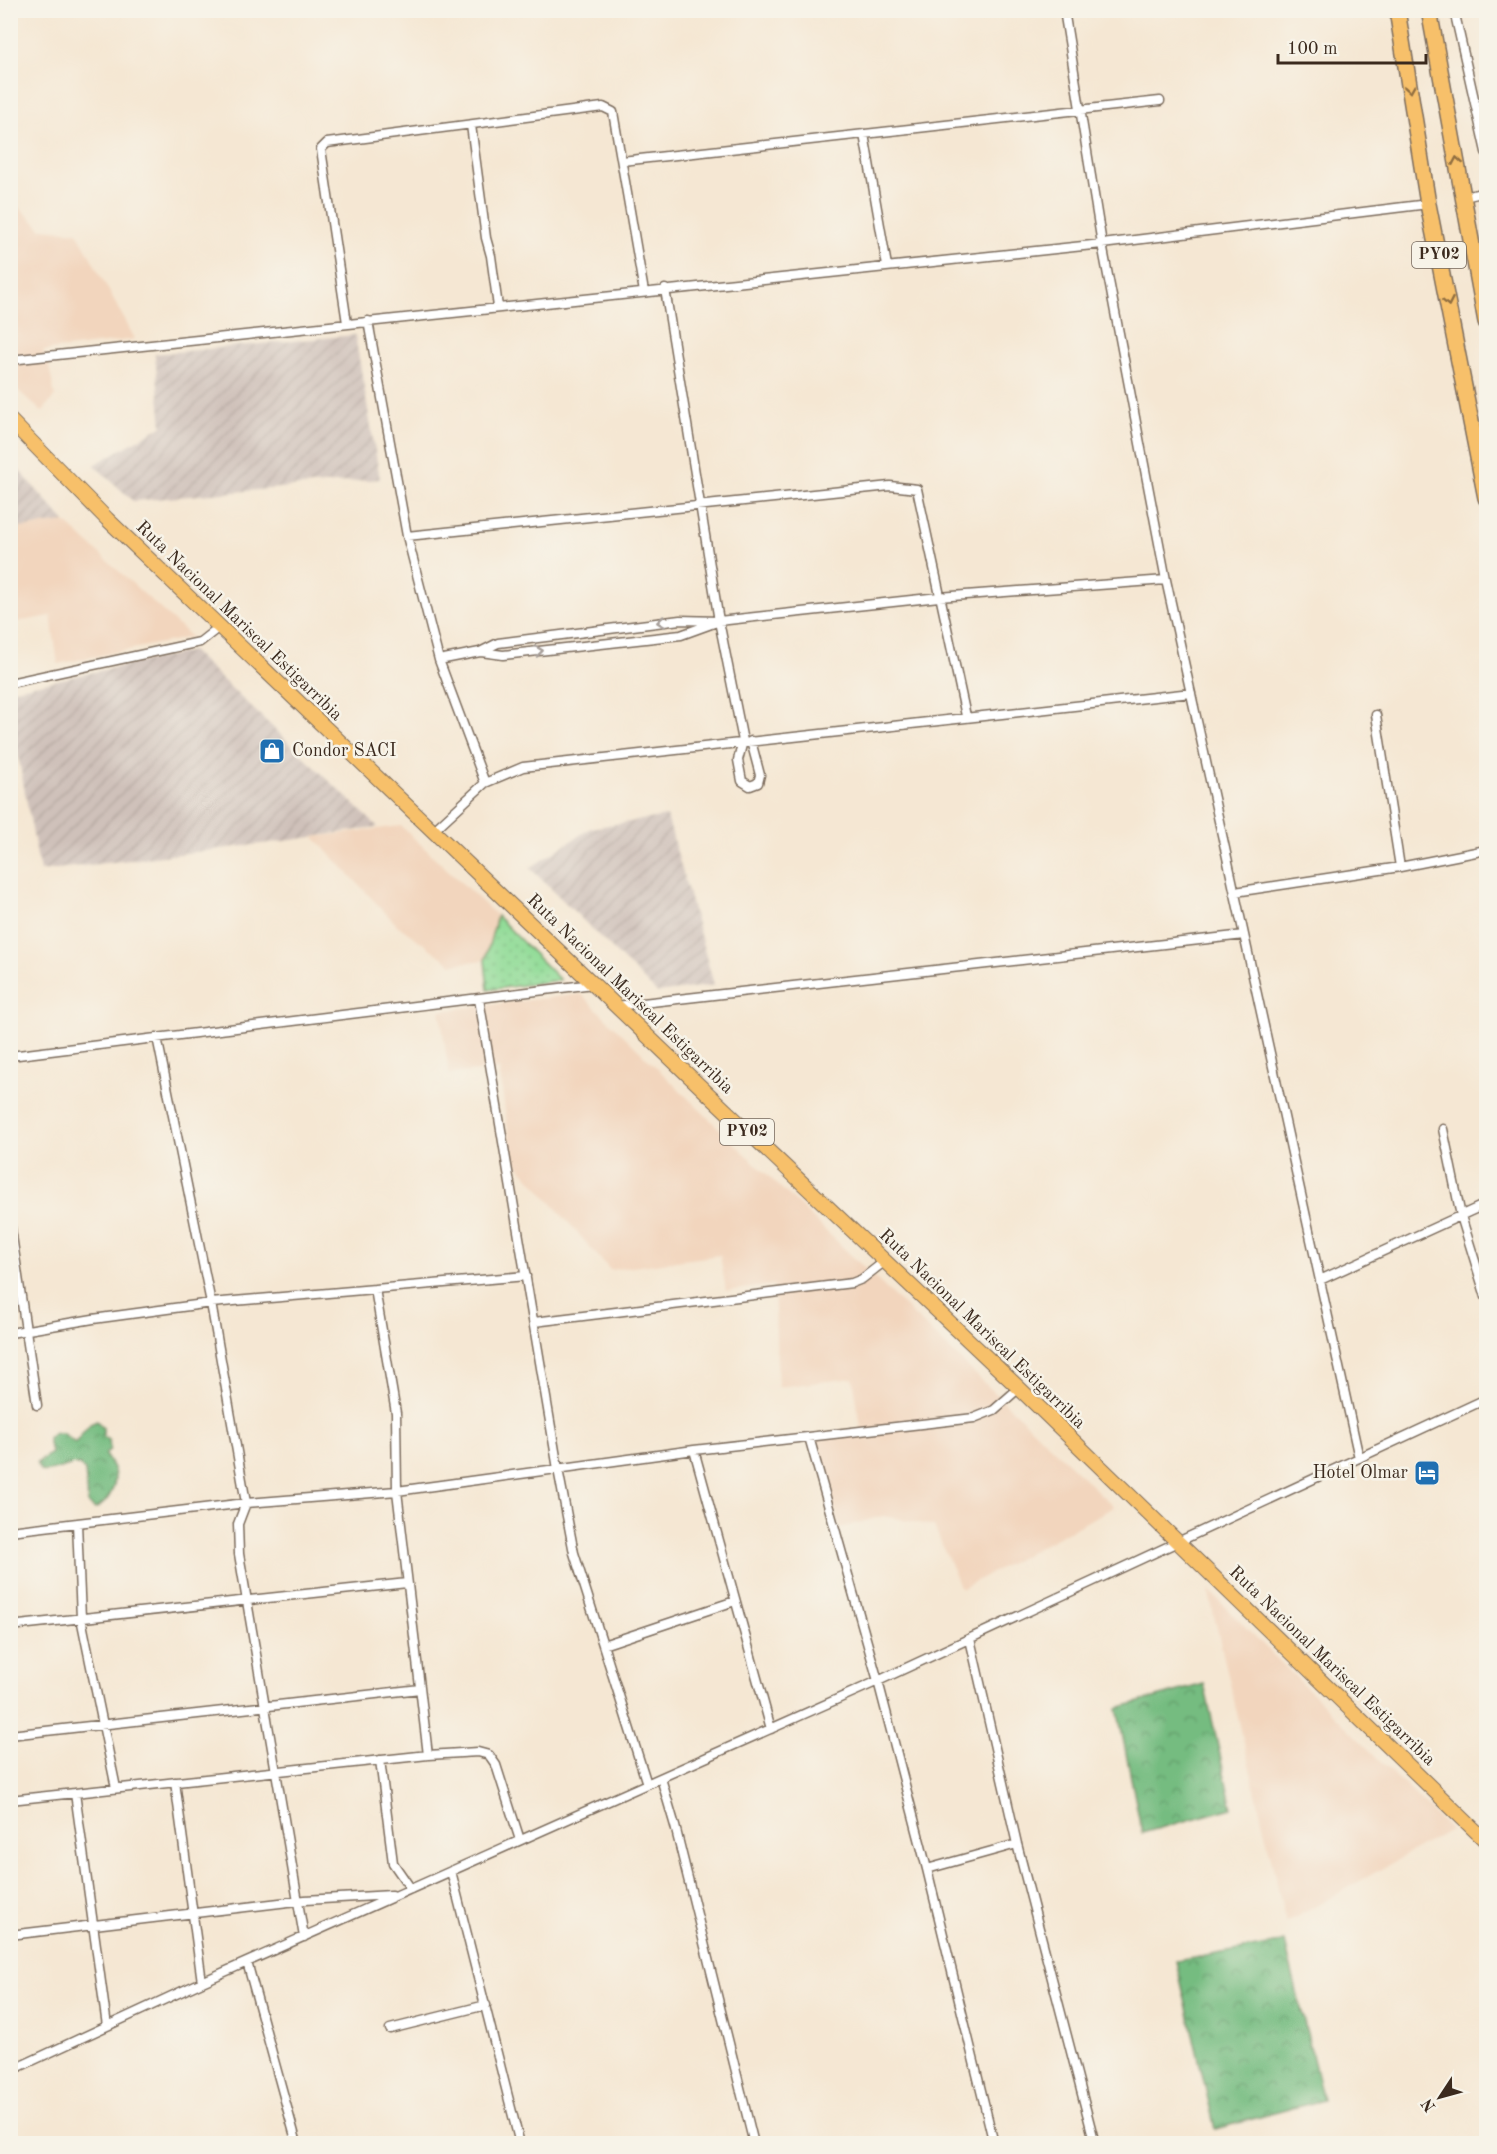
<svg xmlns="http://www.w3.org/2000/svg" width="1497" height="2154" font-family="'Old Standard TT',serif">
	<style>
		.built { fill: #f2d5bd }
		.industrial { fill: url(#industrial-furrows) }
		.green { fill: url(#green-dots); stroke: #66835b; stroke-width: 1.5 }
		.forest { fill: url(#forest-crowns); stroke: #58734f; stroke-width: 1.5 }
		.lines { fill: none; stroke-linecap: round; stroke-linejoin: round }
		.street-casing { stroke: #7c6c5d; stroke-width: 11 }
		.primary-casing { stroke: #7c6c5d; stroke-width: 16 }
		.highway-casing { stroke: #7c6c5d; stroke-width: 18 }
		.street { stroke: #fff; stroke-width: 8 }
		.primary { stroke: #f7c06b; stroke-width: 14 }
		.highway { stroke: #f7c06b; stroke-width: 15 }
		.oneway { stroke: #906e41 }
		.oneway2 { stroke: #a79f9a }
		.labels { text-anchor: middle; dominant-baseline: central; stroke-width: 5; stroke-linejoin: round; paint-order: stroke }
		.shield { fill: #f7f3e8; stroke: #73665b; stroke-width: 1.5 }
		.shield-label { font-size: 16px; font-weight: bold; fill: #3b2a1e }
		.street-label { font-size: 18px; fill: #3b2a1e; stroke: #f7f3e8 }
		.poi-label { font-size: 18px; fill: #3b2a1e; stroke: #f7f3e8; text-anchor: start }
	</style>
	<defs>
		<pattern id="industrial-furrows" width="10" height="10" patternUnits="userSpaceOnUse" patternTransform="scale(1.5)"><rect width="10" height="10" fill="#cfc1ba"/><path d="M-1 1l2-2M0 10L10 0M9 11l2-2" fill="none" stroke="#b3a69f"/></pattern>
		<pattern id="green-dots" width="8" height="8" patternUnits="userSpaceOnUse" patternTransform="scale(1.5)"><rect width="8" height="8" fill="#92dc98"/><path d="M2 2h.1M6 6h.1" fill="none" stroke="#7fbd83" stroke-width="1.8" stroke-linecap="round"/></pattern>
		<pattern id="forest-crowns" width="20" height="18" patternUnits="userSpaceOnUse" patternTransform="scale(1.5)"><rect width="20" height="18" fill="#75bc80"/><path d="M2 6a3 3 0 1 1 6 0M12 15a3 3 0 1 1 6 0" fill="none" stroke="#619968"/></pattern>
	</defs>
	<rect width="100%" height="100%" fill="#f7f3e8"/>
	<filter id="ink" filterUnits="userSpaceOnUse"><feTurbulence type="fractalNoise" baseFrequency=".0167" numOctaves="2"/><feDisplacementMap in="SourceGraphic" scale="12" xChannelSelector="R" yChannelSelector="G"/><feConvolveMatrix kernelMatrix="1 2 1 2 8 2 1 2 1" color-interpolation-filters="sRGB"/></filter>
	<filter id="wash" filterUnits="userSpaceOnUse"><feTurbulence type="fractalNoise" baseFrequency=".008" numOctaves="4" result="noise"/><feDisplacementMap in="SourceGraphic" scale="24" xChannelSelector="R" yChannelSelector="G"/><feGaussianBlur stdDeviation="1.35" result="paint"/><feColorMatrix in="noise" values="0 0 0 0 0 0 0 0 0 0 0 0 0 0 0 0 0 1.4 0 .05"/><feComposite in="paint" operator="in"/></filter>
	<g filter="url(#wash)">
		<rect width="100%" height="100%" fill="#f5e7d3"/>
		<path class="built" d="M 10,199 L 42,229 L 77,232 L 135,339 L 43,351 L 49,366 L 55,396 L 42,412 L 11,384 Z
			M 65,522 L 191,637 L 58,664 L 51,616 L 15,622 L 11,597 L 10,529 Z
			M 401,826 L 497,916 L 485,960 L 452,964 L 397,925 L 314,837 Z
			M 581,994 L 734,1143 L 1114,1507 L 961,1589 L 934,1526 L 883,1516 L 840,1528 L 815,1440 L 862,1434 L 853,1378 L 778,1387 L 774,1285 L 726,1291 L 720,1255 L 610,1270 L 512,1158 L 499,1069 L 449,1074 L 440,1011 Z
			M 1208,1590 L 1450,1830 L 1286,1923 L 1254,1785 Z"/>
		<path class="industrial" d="M 355,335 L 380,479 L 133,501 L 94,465 L 162,426 L 155,354 Z
			M 10,461 L 11,461 L 65,522 L 11,529 Z
			M 192,651 L 378,827 L 285,841 L 40,871 L 11,719 L 11,690 Z
			M 667,816 L 714,985 L 657,993 L 530,868 L 591,828 Z"/>
		<path class="green" d="M 497,916 L 560,980 L 488,990 L 485,960 Z"/>
		<path class="forest" d="M 97,1421 L 103,1428 L 103,1436 L 109,1441 L 110,1449 L 105,1455 C 108,1460 111,1464 113,1468 C 119,1483 109,1503 95,1509 L 88,1504 L 85,1471 L 79,1465 C 65,1463 54,1474 40,1471 L 37,1463 L 51,1453 L 48,1438 L 55,1433 L 63,1433 L 75,1443 L 90,1424 Z
			M 1204,1684 L 1232,1808 L 1142,1833 L 1117,1708 Z
			M 1285,1942 L 1323,2100 L 1215,2129 L 1176,1961 Z"/>
	</g>
	<g filter="url(#ink)">
		<g class="lines">
			<g class="street-casing">
				<path id="street" d="M 1454,10 L 1486,152
					M 471,125 L 486,238 L 491,256 L 498,307
					M 864,134 L 887,266
					M 622,161 L 1160,101
					M 1464,197 L 1486,192
					M 665,289 L 719,621 L 743,741 L 738,760 L 742,781 L 750,786 L 758,783 L 760,775 L 751,741
					M 368,321 L 407,536 L 439,660 L 485,783
					M 347,323 L 321,149 L 327,143 L 603,107 L 613,112 L 644,292
					M 10,360 L 1102,244 L 1428,204
					M 407,536 L 890,486 L 917,489 L 966,716
					M 1166,580 L 1359,1458
					M 481,652 L 503,655 L 681,635 L 714,623
					M 439,660 L 480,652 L 498,643 L 680,620 L 719,621 L 939,597 L 1166,580 L 1102,244 L 1064,10
					M 10,683 L 200,642 L 219,627
					M 1376,715 L 1400,867
					M 433,831 L 485,783 L 523,767 L 1191,693
					M 1235,892 L 1400,867 L 1486,850
					M 479,999 L 558,1469 L 574,1553 L 647,1784
					M 616,1006 L 1244,935
					M 157,1037 L 211,1303 L 246,1503 L 238,1524 L 239,1554 L 304,1937
					M 10,1056 L 593,984
					M 1443,1129 L 1461,1216 L 1486,1297
					M 10,1222 L 37,1405
					M 1320,1280 L 1486,1204
					M 375,1289 L 396,1413 L 397,1491 L 428,1755
					M 534,1322 L 852,1283 L 862,1279 L 885,1261
					M 10,1333 L 93,1319 L 211,1303 L 526,1276
					M 809,1437 L 878,1681 L 927,1869 L 994,2144
					M 694,1450 L 771,1729
					M 77,1523 L 81,1618 L 116,1788
					M 10,1531 L 246,1503 L 397,1491 L 694,1450 L 974,1418 L 994,1410 L 1019,1388
					M 10,1626 L 407,1583
					M 970,1639 L 1017,1844 L 1095,2144
					M 603,1645 L 735,1601
					M 10,1735 L 420,1689
					M 380,1760 L 393,1863 L 411,1889
					M 661,1778 L 675,1826 L 754,2144
					M 175,1782 L 202,1982
					M 75,1793 L 107,2026
					M 10,1800 L 428,1755 L 478,1752 L 489,1755 L 496,1765 L 520,1840
					M 927,1869 L 1017,1844
					M 451,1871 L 520,2144
					M 10,1935 L 305,1900 L 392,1895
					M 247,1962 L 297,2144
					M 390,2029 L 486,2005
					M 10,2071 L 202,1982 L 878,1681 L 1486,1399"/>
			</g>
			<g class="primary-casing">
				<path id="primary" d="M 10,420 L 107,519 L 705,1091 L 1019,1388 L 1486,1841"/>
			</g>
			<g class="highway-casing">
				<path id="highway" d="M 1397,10 L 1428,204 L 1486,498
					M 1429,10 L 1486,322"/>
			</g>
			<use href="#street" class="street"/>
			<use href="#primary" class="primary"/>
			<use href="#highway" class="highway"/>
		</g>
		<defs><path id="oneway-chevron" d="M-2-3.5L2.5 0L-2 3.5" fill="none" stroke-width="1.6" stroke-linecap="round" stroke-linejoin="round" transform="scale(1.5)"/></defs>
		<g class="oneway">
			<use href="#oneway-chevron" transform="translate(1410 89) rotate(81)"/>
			<use href="#oneway-chevron" transform="translate(1457 161) rotate(-100)"/>
			<use href="#oneway-chevron" transform="translate(1448 302) rotate(79)"/>
		</g>
		<g class="oneway2">
			<use href="#oneway-chevron" transform="translate(661 622) rotate(173)"/>
			<use href="#oneway-chevron" transform="translate(539 651) rotate(-7)"/>
		</g>
	</g>
	<defs>
		<g id="shop-square" transform="scale(1.35)"><rect x="-9" y="-9" width="18" height="18" rx="4" fill="#1f6fb2" stroke="#f7f3e8"/><path d="M-5-2.5h2.3a2.7 3.5 0 0 1 5.4 0H5L5.5 6h-11ZM-1.5-2.5h3a1.5 2.3 0 0 0-3 0Z" fill="#fff"/></g>
		<g id="hotel-square" transform="scale(1.35)"><rect x="-9" y="-9" width="18" height="18" rx="4" fill="#1f6fb2" stroke="#f7f3e8"/><path d="M-6-4.5h1.5V1H6V5H4.5V3h-9V5H-6ZM-4 0a1.8 1.8 0 1 1 3.6 0ZM.5 0V-2.5h3Q6-2.5 6 0Z" fill="#fff"/></g>
	</defs>
	<g fill-rule="evenodd">
		<use href="#shop-square" x="272" y="751"/>
		<use href="#hotel-square" x="1427" y="1473"/>
	</g>
	<g class="labels">
		<g class="shield">
			<rect x="1412" y="242" width="54" height="26" rx="4.5"/>
			<rect x="720" y="1119" width="54" height="26" rx="4.5"/>
		</g>
		<g class="shield-label">
			<text x="1439" y="255">PY02</text>
			<text x="747" y="1132">PY02</text>
		</g>
		<g class="street-label">
			<text transform="translate(239 621) rotate(44)">Ruta Nacional Mariscal Estigarribia</text>
			<text transform="translate(630 994) rotate(44)">Ruta Nacional Mariscal Estigarribia</text>
			<text transform="translate(982 1329) rotate(44)">Ruta Nacional Mariscal Estigarribia</text>
			<text transform="translate(1332 1666) rotate(44)">Ruta Nacional Mariscal Estigarribia</text>
		</g>
		<g class="poi-label">
			<text x="292" y="751">Condor SACI</text>
			<text x="1408" y="1473" text-anchor="end">Hotel Olmar</text>
		</g>
	</g>
	<rect width="1497" height="2154" fill="none" stroke="#f7f3e8" stroke-width="36"/>
	<g transform="translate(1440 2097) rotate(234)" stroke="#f7f3e8" stroke-width="4.5" paint-order="stroke">
	<path d="M0-4.5L10 22L0 15L-10 22Z" fill="#3b2a1e"/>
	<text y="-9" font-size="16" font-weight="bold" text-anchor="middle" fill="#3b2a1e">N</text>
	</g>
	<path d="M1278 54v9h148v-9" fill="none" stroke="#3b2a1e" stroke-width="3"/>
	<text x="1287" y="54" font-size="18" fill="#3b2a1e" stroke="#f7f3e8" stroke-width="4.5" paint-order="stroke">100 m</text>
</svg>
